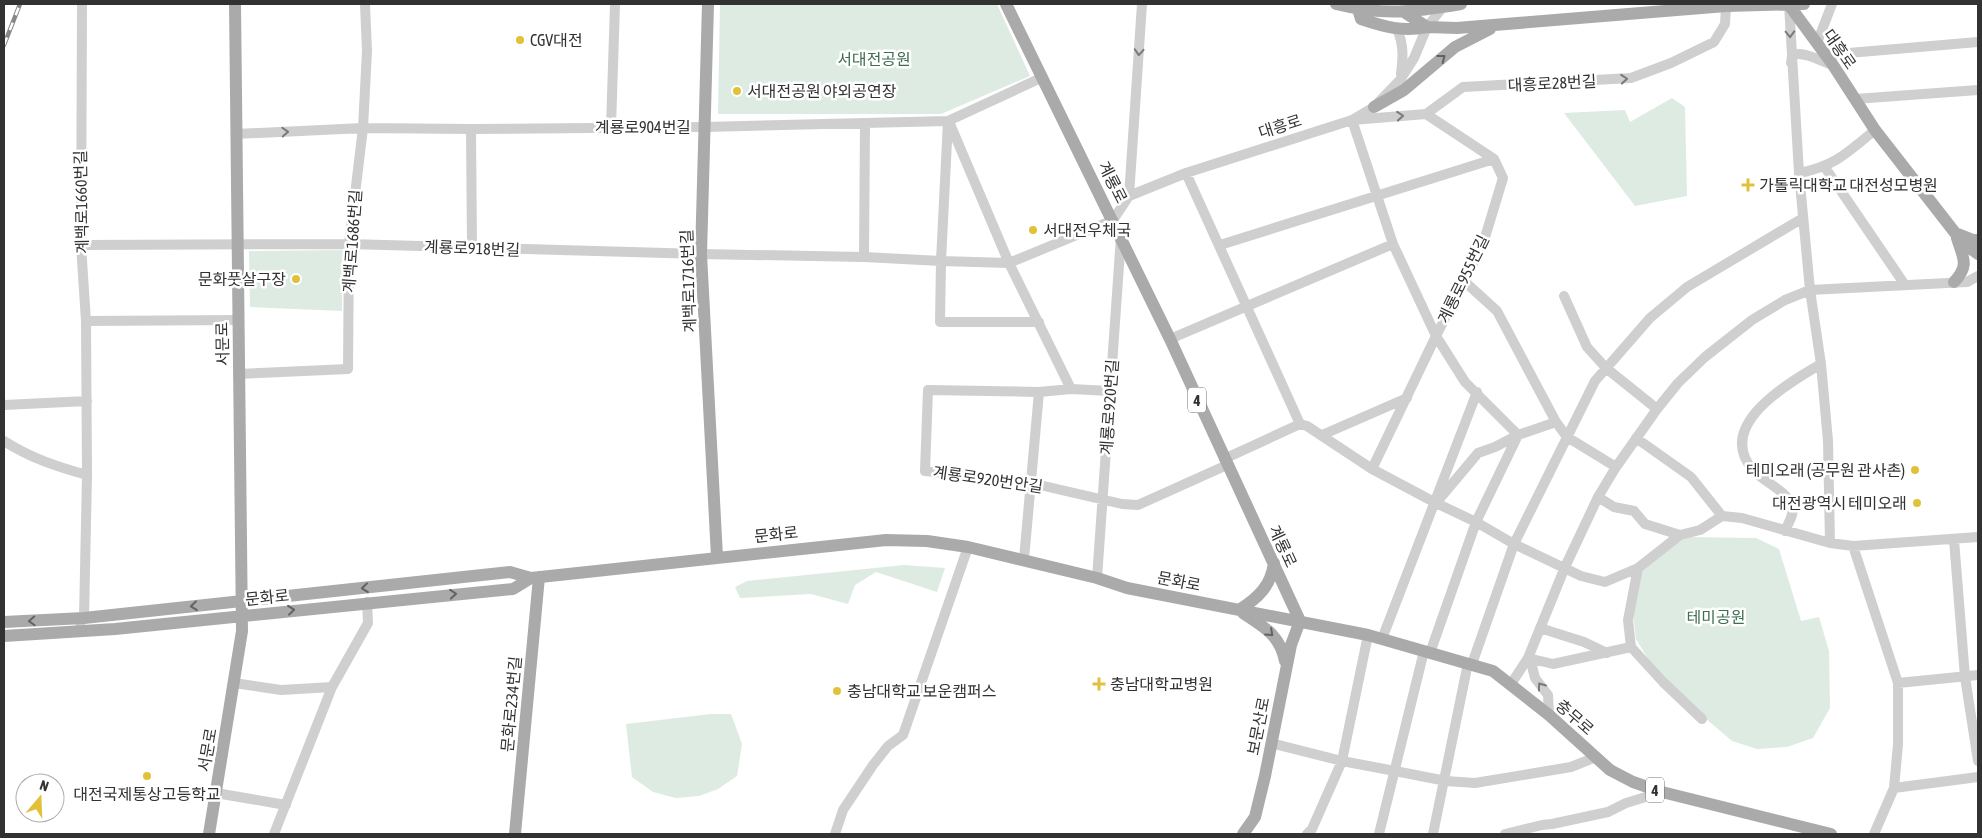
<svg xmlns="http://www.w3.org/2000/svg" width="1982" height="838" font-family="'Asap Condensed','Noto Sans KR',sans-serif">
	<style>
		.green { fill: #deebe2 }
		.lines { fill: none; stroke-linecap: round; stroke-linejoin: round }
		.minor { stroke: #cfcfcf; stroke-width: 10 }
		.major { stroke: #aaa; stroke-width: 12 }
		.rail-casing { stroke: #878787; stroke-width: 4.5 }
		.rail { stroke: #fff; stroke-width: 2.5; stroke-dasharray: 8; stroke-linecap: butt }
		.oneway { stroke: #797979 }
		.oneway2 { stroke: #626262 }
		.poi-dot { fill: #e2c13a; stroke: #fff; stroke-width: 2 }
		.labels { text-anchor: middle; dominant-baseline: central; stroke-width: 5; stroke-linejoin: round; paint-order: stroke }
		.shield { fill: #fff; stroke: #707070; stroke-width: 1 }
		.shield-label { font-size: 15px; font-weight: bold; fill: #323232 }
		.poi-label { font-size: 16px; fill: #323232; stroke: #fff; text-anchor: start }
		.street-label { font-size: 16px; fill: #323232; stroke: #fff }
		.park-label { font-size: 16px; fill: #3f6d52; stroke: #fff }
	</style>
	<rect width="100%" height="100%" fill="#fff"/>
	<path class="green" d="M 720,4 L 997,4 L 1030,76 L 941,114 L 718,114 Z
		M 1672,98 L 1685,107 L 1687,196 L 1635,206 L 1564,113 L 1625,110 L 1630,122 Z
		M 343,250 L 342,311 L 250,307 L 249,251 Z
		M 1687,537 L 1756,538 L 1779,549 L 1801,621 L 1819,617 L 1829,651 L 1830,708 L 1813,738 L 1787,747 L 1757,749 L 1732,741 L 1684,700 L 1656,672 L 1636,639 L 1633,614 L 1641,572 L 1661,547 Z
		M 904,565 L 945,568 L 937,592 L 876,572 L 855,585 L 848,604 L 811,594 L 740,598 L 735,587 L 747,581 Z
		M 711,714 L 731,714 L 742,744 L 737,776 L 718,789 L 699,796 L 676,798 L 653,792 L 632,777 L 626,724 Z"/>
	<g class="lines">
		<path class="minor" d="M 1789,4 L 1799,173 L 1810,290 L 1821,364 L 1828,441 L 1830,543
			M 1397,29 C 1404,45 1403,57 1401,74
			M 1817,43 L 1832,4
			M 1825,55 L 1978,42
			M 1791,63 L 1792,56 C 1801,49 1822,62 1833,65
			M 1855,99 L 1978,90
			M 948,121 L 941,261 L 940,322 L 1039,322
			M 950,124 L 1009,263 L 1071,389
			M 611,127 L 615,4
			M 471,129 L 472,248
			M 236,134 L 363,128 L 471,129 L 705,127 L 948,121 L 1041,78
			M 1824,166 L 1905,285
			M 1186,173 L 1300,424 L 1307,426 L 1372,469 L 1436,503 L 1476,522 L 1514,544 L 1581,576 L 1605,582 L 1638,568
			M 1799,173 C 1835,166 1847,153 1875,130
			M 1129,196 L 1142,4
			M 81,245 L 349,244 L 701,254 L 864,257 L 941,261 L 1009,263 L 1113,220 L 1129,196 L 1186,173 L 1352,120 L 1374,107 L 1400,80 L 1414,58 L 1427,27 L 1443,7
			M 1220,245 L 1494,159
			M 864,257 L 865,124
			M 1464,281 L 1497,311 L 1556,422 L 1567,437 L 1616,467
			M 1564,296 L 1587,347 L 1606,368 L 1657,409
			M 86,321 L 238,320
			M 1170,339 L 1393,244
			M 238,374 L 348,369 L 349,244 L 363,128 L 367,51 L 365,4
			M 1110,391 L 1071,389 L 1039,392 L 928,390 L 925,471 L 1031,483 L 1122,504 L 1138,505 L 1227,465
			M 4,405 L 87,401
			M 1322,435 L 1407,398
			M 1636,438 L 1691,477 L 1722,516 L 1742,518 L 1830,543 L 1853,546 L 1978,537
			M 4,441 C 30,458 58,467 87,475
			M 1224,459 L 1300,424
			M 1372,469 L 1436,336 L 1483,244 L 1503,178 L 1494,159 L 1426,114
			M 1598,497 L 1614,507 L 1634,511 L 1645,524 L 1680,535
			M 1436,503 L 1478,453 L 1495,447 L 1518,435 L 1465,382 L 1436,336 L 1393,244 L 1352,120 L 1426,114 L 1463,87 L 1631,78 L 1671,63 L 1714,42 L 1725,24 L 1726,6
			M 1785,531 C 1788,523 1795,514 1792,506 C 1786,490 1764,482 1753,470 C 1714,425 1790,382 1821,364
			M 1954,540 L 1965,677 L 1978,761
			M 1853,546 L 1898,683 L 1898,744 L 1894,788 L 1874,834
			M 1024,559 L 1039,392
			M 1097,578 L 1121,237
			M 80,623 L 84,618 L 87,475 L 86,321 L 81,245 L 82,4
			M 1540,628 L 1584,642 L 1607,653
			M 1382,639 L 1477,392
			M 1430,653 L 1476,522 L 1518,435 L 1556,422
			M 1528,658 L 1553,664 L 1631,647
			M 1528,658 L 1531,662 L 1535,678 L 1548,695 L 1549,715
			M 1472,664 L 1514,544 L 1595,381 L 1650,318 L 1687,287 L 1803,218
			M 234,683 L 281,690 L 332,687
			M 1898,683 L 1978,675
			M 1511,684 L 1528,658 L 1565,567 L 1598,497 L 1616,467 L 1657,409 L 1678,383 L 1705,357 L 1752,320 L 1785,300 L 1810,290 L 1967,282 L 1978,276
			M 1702,719 L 1663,682 L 1631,647 L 1628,620 L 1638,568 L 1680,535 L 1700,530 L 1722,516
			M 1271,743 L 1342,761 L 1395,771 L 1446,781 L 1475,783 L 1571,767 L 1596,757
			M 1894,788 L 1978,777
			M 216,793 L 286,805
			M 274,834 L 332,687 L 368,623 L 367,602
			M 835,834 L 843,810 L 873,765 L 888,746 L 903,735 L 968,547
			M 1307,834 L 1312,829 L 1342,761 L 1368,635
			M 1379,834 L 1424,651
			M 1433,834 L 1468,663
			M 1505,834 L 1542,825 L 1552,824 L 1608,812 L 1626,803 L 1662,792"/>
		<path class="major" d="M 708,4 L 701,254 L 717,557
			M 1006,4 L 1170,339 L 1300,621
			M 1336,4 C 1384,16 1413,12 1461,4
			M 1789,5 L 1833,65 L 1875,130 L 1963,243 L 1978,254
			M 1358,9 L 1361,19 C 1385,27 1402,32 1427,27
			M 1404,12 L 1427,27 L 1457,28 L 1726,6 L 1804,4
			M 1374,107 L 1404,90 L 1455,47 L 1490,29
			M 1958,234 L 1973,240 L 1978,240
			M 1954,282 C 1970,265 1963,258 1957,238
			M 1239,610 C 1258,598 1271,586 1274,563
			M 1243,613 C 1264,627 1280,635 1285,661
			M 4,622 L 84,618 L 510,572 L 531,578
			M 4,636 L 115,629 L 513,589 L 531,578 L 886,540 L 927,541 L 968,547 L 1097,578 L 1127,588 L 1368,635 L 1493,671 L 1549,715 L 1610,770 L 1633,782 L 1662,792 L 1831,834
			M 209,834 L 242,631 L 235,4
			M 515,834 L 539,577
			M 1243,834 L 1255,817 L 1265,776 L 1291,645 L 1300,621"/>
		<g class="rail-casing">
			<path id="rail" d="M 4,45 L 20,4"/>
		</g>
		<use href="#rail" class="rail"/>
	</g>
	<defs><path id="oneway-chevron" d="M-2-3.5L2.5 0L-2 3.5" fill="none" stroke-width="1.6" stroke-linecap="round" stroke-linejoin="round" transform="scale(1.25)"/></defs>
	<g class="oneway">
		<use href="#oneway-chevron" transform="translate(1790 34) rotate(88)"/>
		<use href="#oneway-chevron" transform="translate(1139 52) rotate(94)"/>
		<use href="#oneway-chevron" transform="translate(1624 79) rotate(-5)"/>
		<use href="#oneway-chevron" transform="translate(1400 116) rotate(-5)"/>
		<use href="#oneway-chevron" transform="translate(285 132) rotate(-3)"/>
		<use href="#oneway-chevron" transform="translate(1541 686) rotate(-126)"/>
	</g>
	<g class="oneway2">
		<use href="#oneway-chevron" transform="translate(1442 58) rotate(-38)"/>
		<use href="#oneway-chevron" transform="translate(365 588) rotate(174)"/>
		<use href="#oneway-chevron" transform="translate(453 594) rotate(-5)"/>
		<use href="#oneway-chevron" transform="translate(194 606) rotate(174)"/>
		<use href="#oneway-chevron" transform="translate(291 610) rotate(-6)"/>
		<use href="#oneway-chevron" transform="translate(32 621) rotate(177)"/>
		<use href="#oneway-chevron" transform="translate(1270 633) rotate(43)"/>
	</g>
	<g class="poi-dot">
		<circle cx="520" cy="40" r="5"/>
		<circle cx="737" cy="91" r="5"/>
		<path d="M1745.5 177.5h5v5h5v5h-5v5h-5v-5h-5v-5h5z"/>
		<circle cx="1033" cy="230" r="5"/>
		<circle cx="296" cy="279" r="5"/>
		<circle cx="1915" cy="470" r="5"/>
		<circle cx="1917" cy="503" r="5"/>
		<path d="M1096.5 676.5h5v5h5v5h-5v5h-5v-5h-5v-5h5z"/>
		<circle cx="837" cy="691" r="5"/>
		<circle cx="147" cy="776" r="5"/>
	</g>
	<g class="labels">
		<g class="shield">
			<rect x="1188" y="387.5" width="18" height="25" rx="4"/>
			<rect x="1646" y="777.5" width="18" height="25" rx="4"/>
		</g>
		<g class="shield-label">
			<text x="1197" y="400">4</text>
			<text x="1655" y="790">4</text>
		</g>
		<g class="poi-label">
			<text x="530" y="40">CGV대전</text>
			<text x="747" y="91">서대전공원 야외공연장</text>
			<text x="1759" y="185">가톨릭대학교 대전성모병원</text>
			<text x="1043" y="230">서대전우체국</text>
			<text x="286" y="279" text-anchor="end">문화풋살구장</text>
			<text x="1905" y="470" text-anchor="end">테미오래 (공무원 관사촌)</text>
			<text x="1907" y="503" text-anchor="end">대전광역시 테미오래</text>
			<text x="1110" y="684">충남대학교병원</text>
			<text x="847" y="691">충남대학교 보운캠퍼스</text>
			<text x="147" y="794" text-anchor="middle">대전국제통상고등학교</text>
		</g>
		<g class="street-label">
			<text transform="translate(1840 49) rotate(55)">대흥로</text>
			<text transform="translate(1552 83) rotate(-3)">대흥로28번길</text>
			<text transform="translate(1280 126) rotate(-18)">대흥로</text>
			<text x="643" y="127">계룡로904번길</text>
			<text transform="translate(1113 182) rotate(63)">계룡로</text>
			<text transform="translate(81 202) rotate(-91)">계백로1660번길</text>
			<text transform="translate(352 241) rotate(-86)">계백로1686번길</text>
			<text transform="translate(472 248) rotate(2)">계룡로918번길</text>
			<text transform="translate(1463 279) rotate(-64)">계룡로955번길</text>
			<text transform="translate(688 281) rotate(-92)">계백로1716번길</text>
			<text transform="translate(222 344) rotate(-91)">서문로</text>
			<text transform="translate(1109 407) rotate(-86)">계룡로920번길</text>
			<text transform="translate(988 479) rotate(8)">계룡로920번안길</text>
			<text transform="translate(776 534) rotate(-6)">문화로</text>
			<text transform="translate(1283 546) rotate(65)">계룡로</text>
			<text transform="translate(1179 581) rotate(11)">문화로</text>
			<text transform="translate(267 597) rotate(-6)">문화로</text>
			<text transform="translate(511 704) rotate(-85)">문화로234번길</text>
			<text transform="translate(1575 717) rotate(41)">충무로</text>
			<text transform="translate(1258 726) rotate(-79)">보문산로</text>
			<text transform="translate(207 750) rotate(-80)">서문로</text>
		</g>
		<g class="park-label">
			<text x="874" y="59">서대전공원</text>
			<text x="1716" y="617">테미공원</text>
		</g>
	</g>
	<rect width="1982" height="838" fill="none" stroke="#323232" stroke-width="10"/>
	<g transform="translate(40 798) rotate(19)"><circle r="24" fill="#ffffff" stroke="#adadad"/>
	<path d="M0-4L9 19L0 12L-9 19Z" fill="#e2c13a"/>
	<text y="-8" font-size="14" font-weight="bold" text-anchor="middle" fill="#323232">N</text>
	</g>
</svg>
